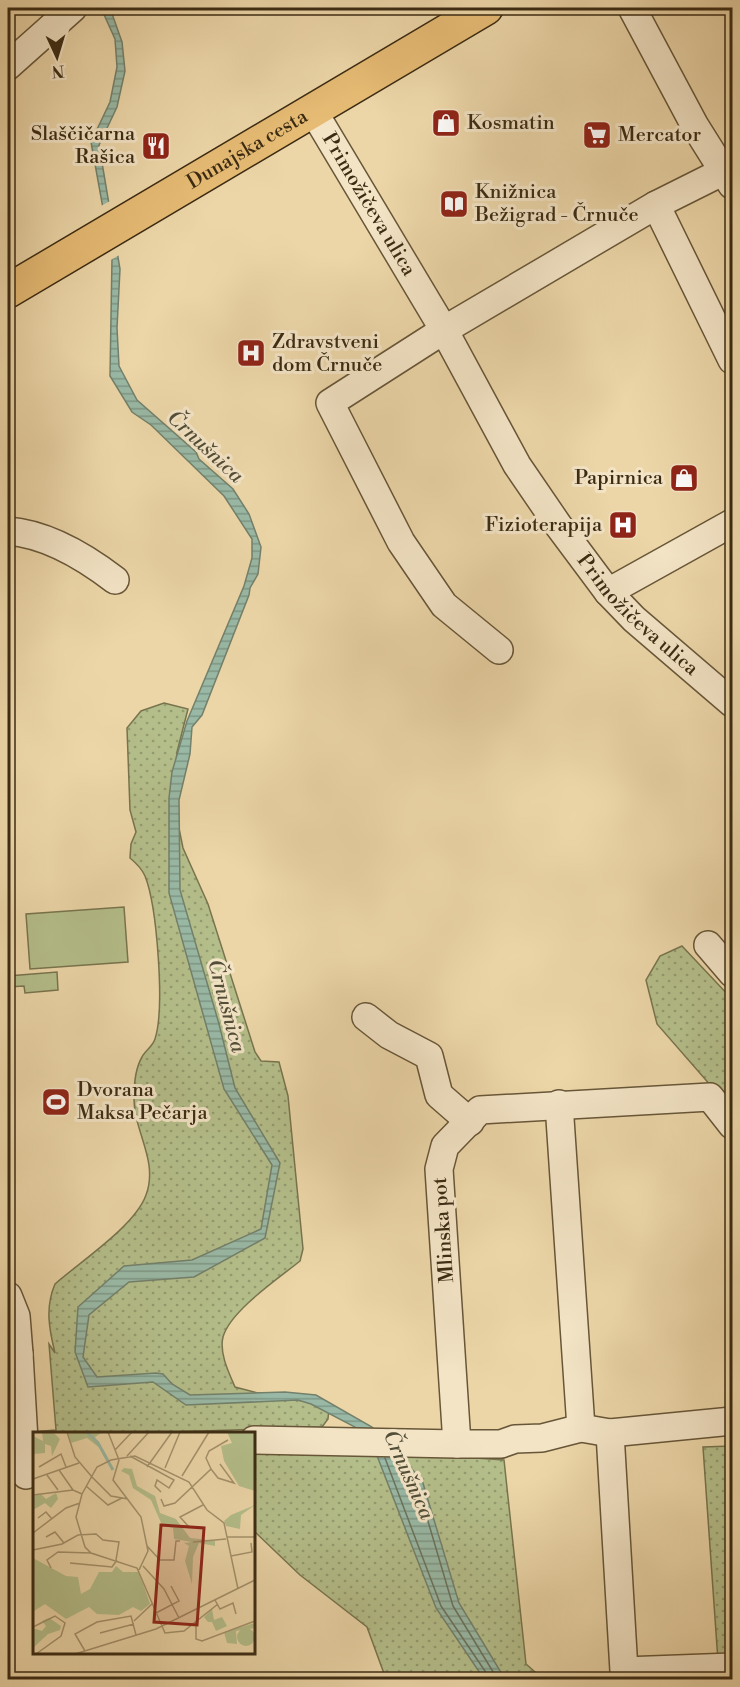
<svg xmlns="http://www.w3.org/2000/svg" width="740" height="1687" font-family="'Libre Bodoni',serif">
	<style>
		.green { fill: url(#green-dots); stroke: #78744e; stroke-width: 1.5 }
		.pitch { fill: #b4be8a; stroke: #78744e; stroke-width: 1.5 }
		.water { fill: url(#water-rules); stroke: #73806b; stroke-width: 1.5 }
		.pier { fill: #ecd6a8 }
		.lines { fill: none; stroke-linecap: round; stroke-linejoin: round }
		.shore { stroke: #6a725c; stroke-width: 1.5 }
		.minor-casing { stroke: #675638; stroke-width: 30 }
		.major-casing { stroke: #3b2b13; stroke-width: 36 }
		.minor { stroke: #f3e4c6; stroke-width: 27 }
		.major { stroke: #e6bb74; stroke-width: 33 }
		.labels { text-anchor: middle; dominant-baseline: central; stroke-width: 6; stroke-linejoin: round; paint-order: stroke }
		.poi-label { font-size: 20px; fill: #3b2b13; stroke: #f3e4c6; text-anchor: start }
		.street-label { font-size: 20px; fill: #3b2b13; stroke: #f3e4c6 }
		.water-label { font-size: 21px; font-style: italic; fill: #524e38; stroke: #f3e4c6 }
		.inset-river { fill: none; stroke: #99b9a6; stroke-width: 3 }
		.inset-road { fill: none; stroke: #a5926c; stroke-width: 1.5 }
		.view { fill: #8f2418; fill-opacity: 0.15; stroke: #8f2418; stroke-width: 3 }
		.inset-edge { fill: none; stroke: #3b2b13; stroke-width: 3 }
	</style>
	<defs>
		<pattern id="green-dots" width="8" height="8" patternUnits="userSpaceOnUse" patternTransform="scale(1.5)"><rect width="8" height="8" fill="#b4be8a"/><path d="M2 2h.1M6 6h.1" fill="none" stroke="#949b70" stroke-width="1.8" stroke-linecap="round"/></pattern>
		<pattern id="water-rules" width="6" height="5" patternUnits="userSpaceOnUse" patternTransform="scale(1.5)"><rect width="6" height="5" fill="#99b9a6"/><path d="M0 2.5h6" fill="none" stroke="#7e9786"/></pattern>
	</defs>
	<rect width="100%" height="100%" fill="#ecd6a8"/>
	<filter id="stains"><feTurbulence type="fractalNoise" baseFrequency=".00333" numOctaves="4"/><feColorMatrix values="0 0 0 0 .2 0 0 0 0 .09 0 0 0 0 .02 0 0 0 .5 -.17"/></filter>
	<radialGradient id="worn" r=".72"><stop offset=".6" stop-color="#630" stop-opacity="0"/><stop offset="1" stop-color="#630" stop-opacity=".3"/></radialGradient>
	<path class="green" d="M 164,703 L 188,709 L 177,752 L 173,799 L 183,848 L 208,904 L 255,1052 L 261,1061 L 279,1062 L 288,1096 L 303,1249 L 300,1261 C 279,1278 230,1311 223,1337 C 219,1353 229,1373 235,1387 L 281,1399 L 321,1402 L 329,1407 L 328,1419 L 322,1427 L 138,1433 L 34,1434 L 34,1462 L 8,1468 L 8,1434 L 56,1430 L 49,1344 L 55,1353 C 49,1329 45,1307 55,1284 C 81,1261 135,1226 146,1195 C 159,1160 133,1131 134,1097 C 134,1084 135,1069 142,1057 C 145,1051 153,1046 155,1039 C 165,1008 157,906 145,876 C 142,869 136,863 130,858 L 131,844 L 136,832 L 130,810 L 127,728 L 141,711 Z
		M 682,946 L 732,999 L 732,1110 L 657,1024 L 646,980 L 660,956 Z
		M 732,1446 L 732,1660 L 718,1661 L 703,1447 Z
		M 254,1448 L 360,1450 L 504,1460 L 526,1664 L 543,1679 L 386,1679 L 367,1627 L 300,1575 L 254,1531 Z"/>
	<path class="pitch" d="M 124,907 L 128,962 L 30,969 L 26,914 Z
		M 8,929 L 10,929 L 13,969 L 8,970 Z
		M 57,972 L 58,990 L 25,993 L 24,986 L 8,987 L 8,976 Z"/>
	<path class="water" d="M 101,8 L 110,8 L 122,42 L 125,71 L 117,107 L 99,145 L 120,269 L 117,328 L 119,366 L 137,400 L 196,452 L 199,459 L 233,489 L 249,514 L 261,547 L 258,574 L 250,588 L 249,595 L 202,715 L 192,727 L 190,754 L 179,800 L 180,890 L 219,1024 L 235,1088 L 280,1163 L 265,1238 L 194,1277 L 129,1282 L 89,1315 L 83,1357 L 97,1377 L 156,1373 L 163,1374 L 172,1384 L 190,1395 L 285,1392 L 316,1395 L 372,1427 L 422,1480 L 459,1603 L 505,1679 L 484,1679 L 436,1608 L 374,1448 L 355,1427 L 311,1404 L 298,1400 L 186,1405 L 153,1382 L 88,1387 L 75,1352 L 78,1307 L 124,1266 L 192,1260 L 261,1229 L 272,1165 L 224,1089 L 169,893 L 169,798 L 172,772 L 187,721 L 244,586 L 252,558 L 252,539 L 224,496 L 151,425 L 132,412 L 110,376 L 112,258 L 91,142 L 110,102 L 117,67 L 115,39 Z"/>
	<path class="pier" d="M 112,200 L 121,254 L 109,261 L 99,207 Z"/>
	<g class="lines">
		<path class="shore" d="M 385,1458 L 441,1606 L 487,1674 L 488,1680
			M 393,1458 L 417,1484 L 453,1606 L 498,1680"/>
		<g class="minor-casing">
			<g id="minor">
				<path d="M 632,8 L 695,126 L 732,185"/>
				<path d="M 8,66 L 73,8"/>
				<path id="s1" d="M 312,109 L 444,330 L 517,465 L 558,525 L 608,592 L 634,619 L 732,703"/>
				<path d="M 656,205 L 732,360"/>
				<path d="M 8,531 C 47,534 85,557 115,580"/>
				<path d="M 608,592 L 732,523"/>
				<path d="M 499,650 L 444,605 L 401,542 L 330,403 L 444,330 L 656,205 L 724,171"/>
				<path d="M 708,945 L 732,973"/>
				<path d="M 366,1017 L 389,1035 L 429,1056 L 439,1095 L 470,1122"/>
				<path d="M 559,1104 L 581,1428"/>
				<path d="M 8,1296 L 16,1316 L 19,1354"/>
				<path d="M 8,1354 L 19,1354 L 26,1475"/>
				<path d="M 610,1433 L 624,1671 L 732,1667"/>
				<path d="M 254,1440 L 457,1444 L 439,1169 L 445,1146 L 480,1110 L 710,1097 L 732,1125"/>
				<path d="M 457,1444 L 501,1444 L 515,1439 L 542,1438 L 581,1428 L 610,1433 L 732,1421"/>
			</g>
		</g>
		<g class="major-casing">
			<g id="major">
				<path id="s2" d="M 8,291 L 486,8"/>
			</g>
		</g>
		<use href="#minor" class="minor"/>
		<use href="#major" class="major"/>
	</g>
	<defs>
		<g id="shop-square" transform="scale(1.5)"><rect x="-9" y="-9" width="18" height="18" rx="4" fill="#8f2418" stroke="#f3e4c6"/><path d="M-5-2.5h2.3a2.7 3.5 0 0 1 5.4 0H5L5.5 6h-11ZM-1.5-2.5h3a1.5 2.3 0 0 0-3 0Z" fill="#fff"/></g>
		<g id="supermarket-square" transform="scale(1.5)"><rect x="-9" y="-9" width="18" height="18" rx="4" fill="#8f2418" stroke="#f3e4c6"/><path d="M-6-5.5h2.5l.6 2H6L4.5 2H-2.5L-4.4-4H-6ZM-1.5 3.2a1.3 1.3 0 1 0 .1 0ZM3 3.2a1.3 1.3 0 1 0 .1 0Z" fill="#fff"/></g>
		<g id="restaurant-square" transform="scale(1.5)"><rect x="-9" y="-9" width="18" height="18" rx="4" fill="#8f2418" stroke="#f3e4c6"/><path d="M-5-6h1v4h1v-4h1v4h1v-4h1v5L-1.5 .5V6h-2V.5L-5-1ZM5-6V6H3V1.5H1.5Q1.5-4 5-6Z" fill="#fff"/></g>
		<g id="library-square" transform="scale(1.5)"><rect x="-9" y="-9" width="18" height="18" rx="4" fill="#8f2418" stroke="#f3e4c6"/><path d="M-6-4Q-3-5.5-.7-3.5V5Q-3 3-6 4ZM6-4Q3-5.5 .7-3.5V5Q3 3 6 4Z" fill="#fff"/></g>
		<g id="hospital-square" transform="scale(1.5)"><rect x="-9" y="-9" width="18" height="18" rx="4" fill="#8f2418" stroke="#f3e4c6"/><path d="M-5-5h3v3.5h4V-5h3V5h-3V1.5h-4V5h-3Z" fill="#fff"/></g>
		<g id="stadium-square" transform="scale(1.5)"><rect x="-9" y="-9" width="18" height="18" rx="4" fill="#8f2418" stroke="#f3e4c6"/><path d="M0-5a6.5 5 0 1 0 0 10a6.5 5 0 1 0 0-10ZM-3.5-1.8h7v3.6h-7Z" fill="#fff"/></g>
	</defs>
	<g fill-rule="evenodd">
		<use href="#shop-square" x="446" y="123"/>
		<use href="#supermarket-square" x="597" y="135"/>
		<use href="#restaurant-square" x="156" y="146"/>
		<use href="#library-square" x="454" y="204"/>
		<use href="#hospital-square" x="251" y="353"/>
		<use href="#shop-square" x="684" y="478"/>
		<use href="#hospital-square" x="623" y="525"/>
		<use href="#stadium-square" x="56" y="1102"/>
	</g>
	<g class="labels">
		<g class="poi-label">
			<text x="467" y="123">Kosmatin</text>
			<text x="135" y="134" text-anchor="end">Slaščičarna<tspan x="135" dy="23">Rašica</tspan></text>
			<text x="618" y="135">Mercator</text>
			<text x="475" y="192">Knižnica<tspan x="475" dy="23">Bežigrad - Črnuče</tspan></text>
			<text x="272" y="342">Zdravstveni<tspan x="272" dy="23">dom Črnuče</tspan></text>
			<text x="663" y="478" text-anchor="end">Papirnica</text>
			<text x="602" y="525" text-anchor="end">Fizioterapija</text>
			<text x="77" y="1090">Dvorana<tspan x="77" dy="23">Maksa Pečarja</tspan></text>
		</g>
		<g class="street-label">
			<text stroke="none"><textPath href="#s2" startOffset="278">Dunajska cesta</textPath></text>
			<text stroke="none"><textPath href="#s1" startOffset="111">Primožičeva ulica</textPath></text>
			<text stroke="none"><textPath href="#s1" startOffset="604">Primožičeva ulica</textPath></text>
			<text transform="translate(444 1230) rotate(-94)">Mlinska pot</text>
		</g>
		<g class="water-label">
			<text transform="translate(205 447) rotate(43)">Črnušnica</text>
			<text transform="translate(226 1006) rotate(75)">Črnušnica</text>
			<text transform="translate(408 1475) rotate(66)">Črnušnica</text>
		</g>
	</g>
	<g transform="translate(33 1432)">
		<rect width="222" height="222" fill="#ecd6a8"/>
		<path d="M 9,0 L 20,0 L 27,7 L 19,24 L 18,14 L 12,12 L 12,21 L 0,22 L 0,4 L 10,9 ZM 35,0 L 70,0 L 62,5 L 68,17 L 54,6 L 38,11 ZM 91,36 L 99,37 L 104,54 L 122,64 L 127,81 L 143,87 L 157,106 L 182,109 L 182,114 L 166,111 L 160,125 L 159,152 L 152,129 L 156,114 L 151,111 L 159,110 L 141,107 L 140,96 L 129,93 L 118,68 L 100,56 L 96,43 L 88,39 ZM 222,73 L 208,83 L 207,97 L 193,94 L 191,89 L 198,83 ZM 16,186 L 28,194 L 27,198 L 15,202 L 0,216 L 0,196 L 9,199 L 13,194 L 9,189 ZM 222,191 L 222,196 L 203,199 L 204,212 L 194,211 L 191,200 Z" fill="#b4be8a"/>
		<path d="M 194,0 L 222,0 L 222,59 L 206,54 L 191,29 L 188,14 L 199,11 ZM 23,61 L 25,67 L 18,76 L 12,71 L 0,78 L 0,64 L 8,62 L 13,67 ZM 0,126 L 33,144 L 45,145 L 48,162 L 57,157 L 66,140 L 79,140 L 83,134 L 90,140 L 106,140 L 117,172 L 108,179 L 100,175 L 86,183 L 64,182 L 56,175 L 33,187 L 12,172 L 1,179 Z" fill="#b4be8a"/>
		<path d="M 179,177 L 181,188 L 189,185 L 194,194 L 183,199 L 179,190 L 175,190 L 171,185 Z" fill="#b4be8a"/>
		<path d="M204 205a9 9 0 1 1 18 0a9 9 0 1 1-18 0Z" fill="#b4be8a"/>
		<path class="inset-river" d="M 54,0 L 65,11 L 80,38"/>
		<path class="inset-road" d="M 34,0 L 42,25 L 59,45 L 78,64 L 95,67M 75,0 L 86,28 L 80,48 L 108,85 L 115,119 L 106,138M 82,18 L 99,0M 94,24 L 116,0M 97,24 L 141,48 L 136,56 L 124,48 L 122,54 L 128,60M 6,35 L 28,22 L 33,35M 114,35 L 139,0M 132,36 L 147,0M 178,37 L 185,46 L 201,51 L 187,32M 26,38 L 40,58M 14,43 L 25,58M 149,44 L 176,0M 0,47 L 46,31M 53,54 L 75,73 L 89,66M 0,63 L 40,58 L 49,62M 128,67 L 131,74 L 142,71 L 178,37 L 173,26 L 176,19 L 195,8M 5,86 L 13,80 L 19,87M 156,95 L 147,85 L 170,73M 0,101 L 33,76 L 47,71M 13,105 L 22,100 L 31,111M 194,105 L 222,105M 160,110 L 193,107M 114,114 L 127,128 L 141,128 L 143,109 L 147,109M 0,118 L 29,112 L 45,103 L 63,102 L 70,108 L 86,110 L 83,128M 198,124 L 219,120 L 218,111M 37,131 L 79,135 L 84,128M 110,134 L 131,157 L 146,186M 18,136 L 14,128 L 25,120 L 58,121M 182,168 L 187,177 L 200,171 L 203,182M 185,172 L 151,199 L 132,201 L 104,136 L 58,121 L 52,115 L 43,85 L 49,62 L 64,35 L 78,28 L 102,24 L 156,50 L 174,78 L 191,91 L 205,157M 123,181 L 146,169 L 138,154M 101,189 L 119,172M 163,190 L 163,207 L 169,209 L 222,189M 0,195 L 22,184 L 32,191 L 28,204 L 3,222M 67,201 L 101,192M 52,219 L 42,202 L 64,190 L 98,184 L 103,203M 42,222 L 123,197 L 222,148"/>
		<path class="view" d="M 128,93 L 171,96 L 164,193 L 121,190 Z"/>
		<rect width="222" height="222" class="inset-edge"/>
	</g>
	<rect width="740" height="1687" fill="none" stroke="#ecd6a8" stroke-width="30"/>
	<rect x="9" y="9" width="722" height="1669" fill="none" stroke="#3b2b13" stroke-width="3"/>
	<rect x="15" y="15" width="710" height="1657" fill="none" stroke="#3b2b13" stroke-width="1.5"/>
	<g transform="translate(57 57) rotate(176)" stroke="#f3e4c6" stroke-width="4.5" paint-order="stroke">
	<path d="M0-4.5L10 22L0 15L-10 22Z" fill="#3b2b13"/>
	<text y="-9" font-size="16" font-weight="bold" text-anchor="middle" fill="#3b2b13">N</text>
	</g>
	<rect width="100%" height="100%" filter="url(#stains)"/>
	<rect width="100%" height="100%" fill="url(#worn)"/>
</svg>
